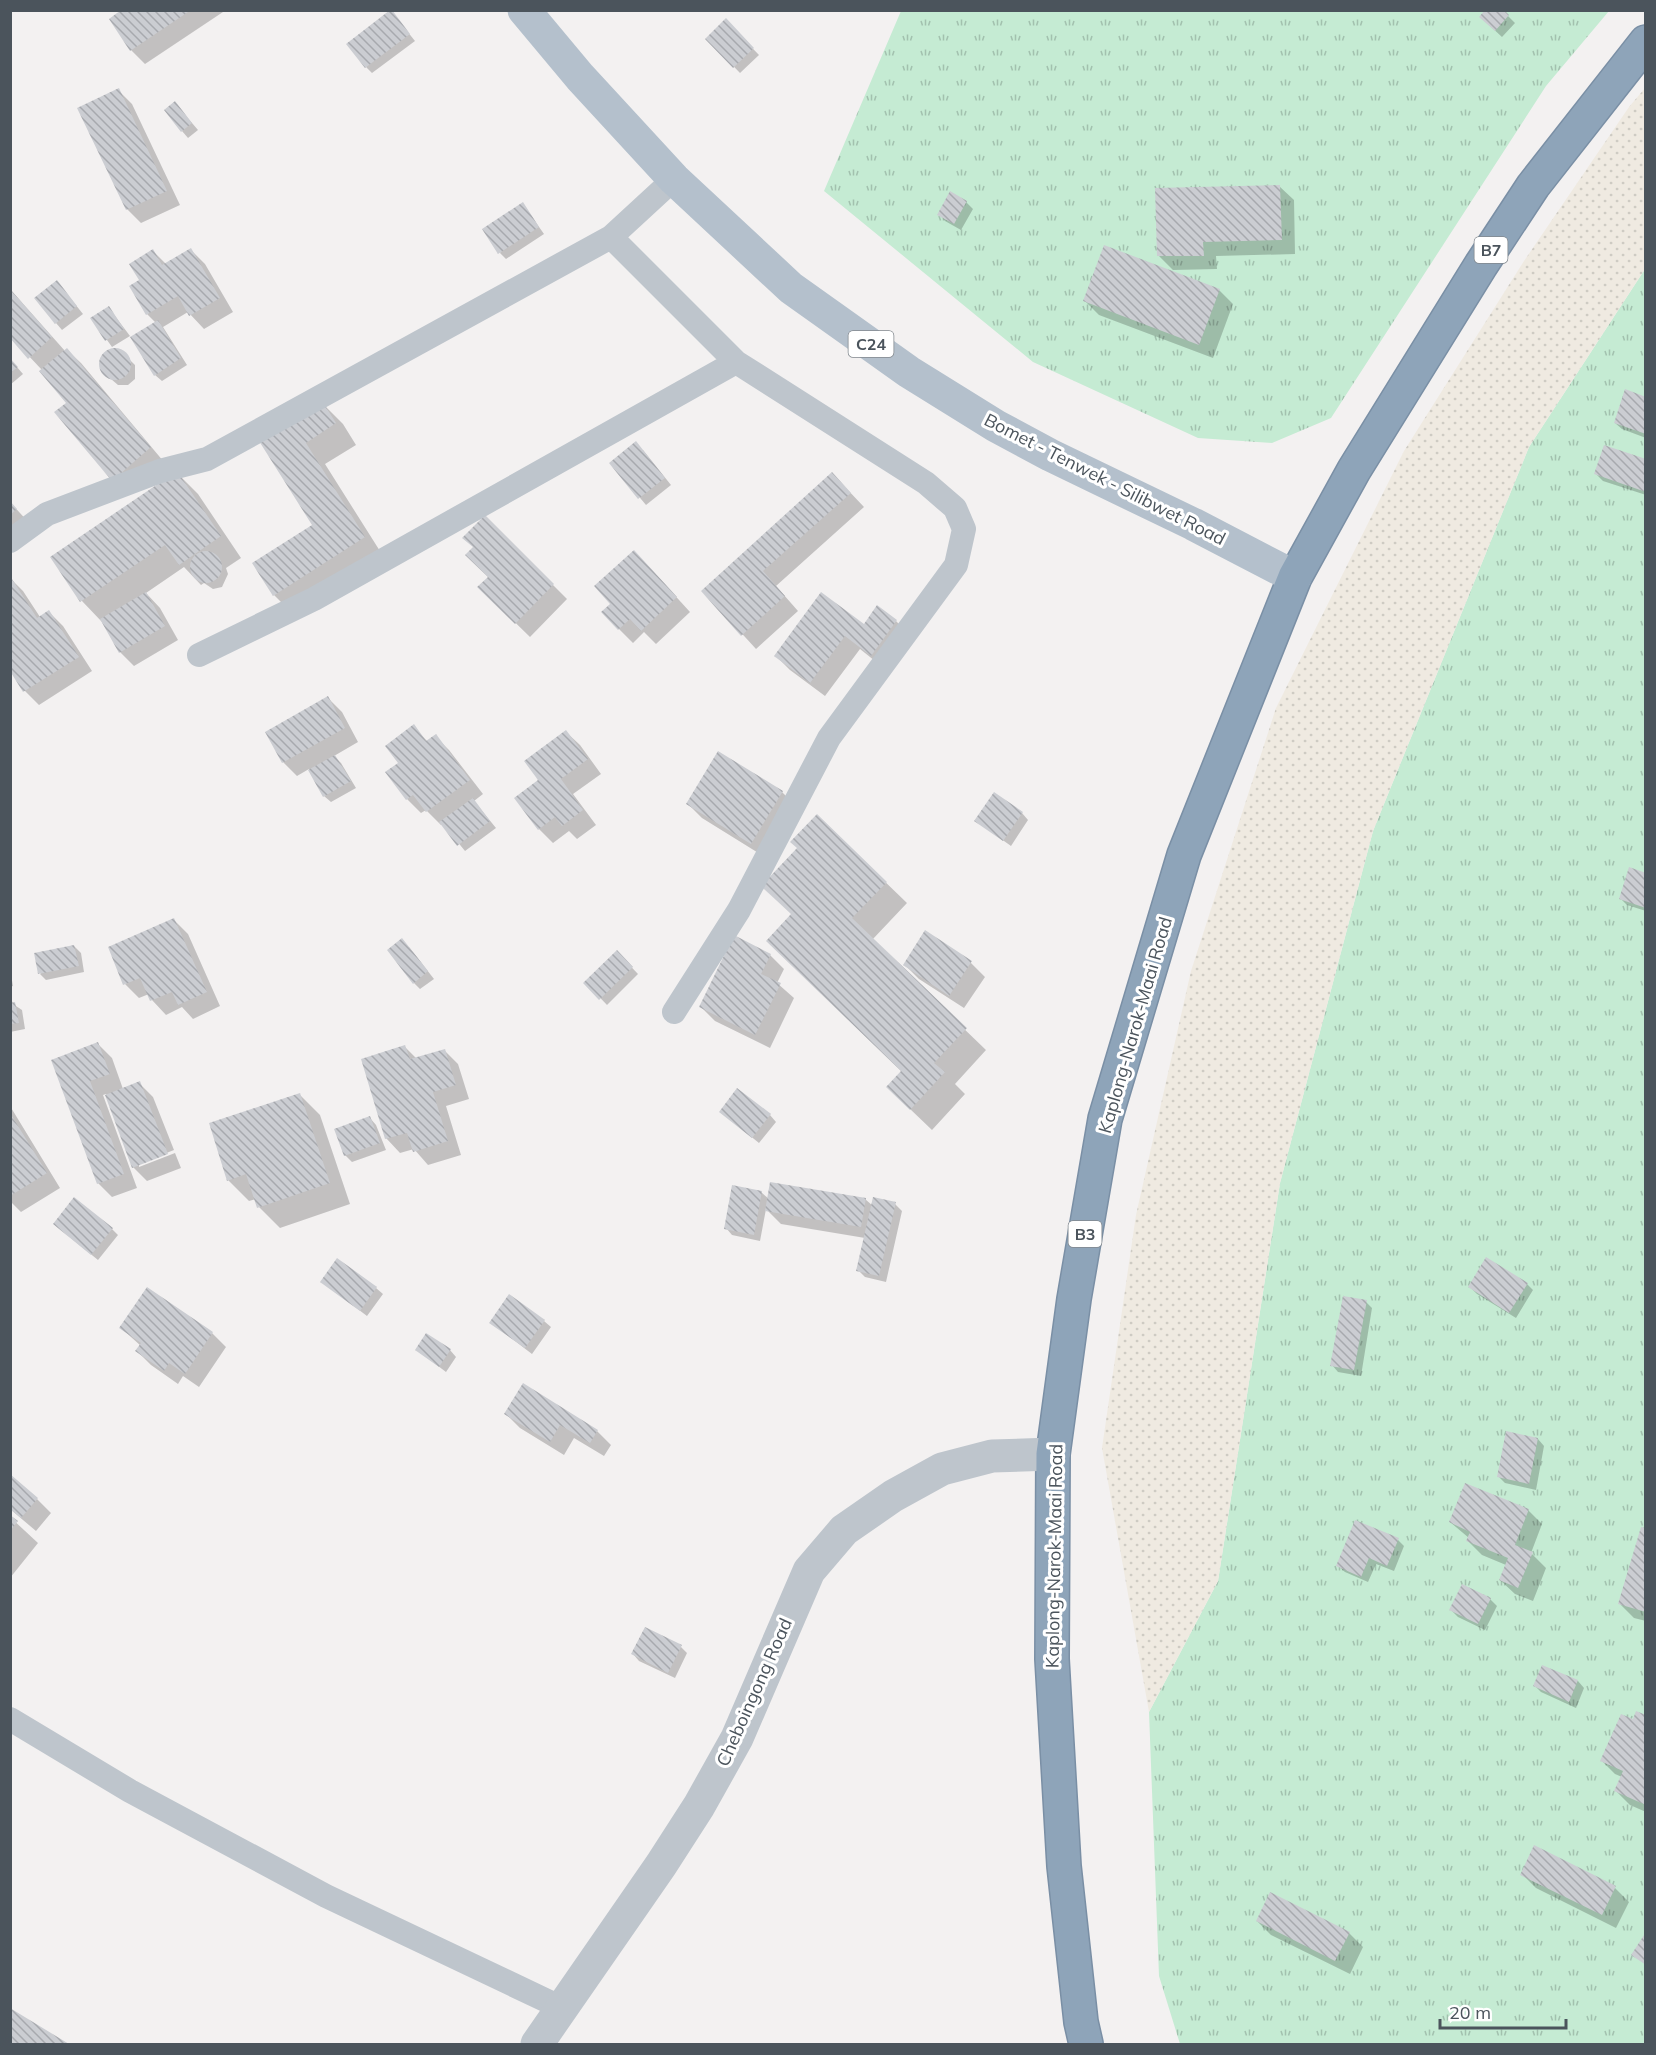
<svg xmlns="http://www.w3.org/2000/svg" width="1656" height="2055" font-family="Mulish,sans-serif">
	<style>
		.grass { fill: url(#grass-tufts) }
		.sand { fill: url(#sand-dots) }
		.shadow { fill: #0003 }
		.building { fill: url(#building-back-hatch) }
		.lines { fill: none; stroke-linecap: round; stroke-linejoin: round }
		.highway-casing { stroke: #7a8fa5; stroke-width: 36 }
		.lane { stroke: #bec5cc; stroke-width: 24 }
		.street { stroke: #bec5cc; stroke-width: 33 }
		.primary { stroke: #b4c0cc; stroke-width: 33 }
		.highway { stroke: #8ea4b9; stroke-width: 33 }
		.labels { text-anchor: middle; dominant-baseline: central; stroke-width: 6; stroke-linejoin: round; paint-order: stroke }
		.shield { fill: #fff; stroke: #81878d; stroke-width: 1.5 }
		.shield-label { font-size: 16px; font-weight: bold; fill: #4b545c }
		.street-label { font-size: 18px; fill: #4b545c; stroke: #fff }
	</style>
	<defs>
		<pattern id="grass-tufts" width="24" height="20" patternUnits="userSpaceOnUse" patternTransform="scale(1.5)"><rect width="24" height="20" fill="#c5ebd3"/><path d="M3 7l-1-3M5 7V3M7 7l1-3M15 17l-1-3M17 17v-4M19 17l1-3" fill="none" stroke="#a2c1ae"/></pattern>
		<pattern id="sand-dots" width="8" height="8" patternUnits="userSpaceOnUse" patternTransform="scale(1.5)"><rect width="8" height="8" fill="#efeae1"/><path d="M2 2h.1M6 6h.1" fill="none" stroke="#cecbc3" stroke-width="1.8" stroke-linecap="round"/></pattern>
		<pattern id="building-back-hatch" width="6" height="6" patternUnits="userSpaceOnUse" patternTransform="scale(1.5)"><rect width="6" height="6" fill="#cbcdd2"/><path d="M-1 5l2 2M0 0l6 6M5-1l2 2" fill="none" stroke="#a7a9ae"/></pattern>
	</defs>
	<rect width="100%" height="100%" fill="#f3f1f1"/>
	<path class="grass" d="M 901,11 L 1609,11 L 1546,86 L 1331,418 L 1272,443 L 1198,438 L 1033,362 L 824,191 Z
		M 1645,269 L 1645,2044 L 1180,2044 L 1159,1976 L 1149,1712 L 1218,1581 L 1280,1183 L 1373,831 L 1529,447 Z"/>
	<path class="sand" d="M 1645,88 L 1645,269 L 1529,447 L 1373,831 L 1280,1183 L 1218,1581 L 1149,1712 L 1102,1448 L 1136,1215 L 1191,971 L 1276,708 L 1404,451 L 1524,261 L 1629,107 Z"/>
	<path class="shadow" d="M 124,10 L 226,10 L 145,64 L 131,50 Z
		M 1502,10 L 1515,23 L 1502,37 L 1488,24 Z
		M 391,11 L 415,41 L 372,73 L 366,67 Z
		M 726,21 L 759,55 L 740,73 L 707,39 Z
		M 118,90 L 132,104 L 180,205 L 141,223 L 127,209 Z
		M 175,103 L 198,130 L 188,138 L 182,131 Z
		M 1279,186 L 1294,200 L 1295,254 L 1216,256 L 1217,269 L 1173,270 L 1159,256 Z
		M 966,202 L 973,209 L 961,230 L 945,221 L 939,214 Z
		M 523,204 L 544,234 L 506,259 L 500,253 Z
		M 191,250 L 205,264 L 233,312 L 204,329 L 188,312 L 163,327 L 187,365 L 162,381 L 155,375 L 156,323 L 147,314 L 131,287 L 141,281 L 153,251 L 166,264 Z
		M 10,289 L 65,351 L 67,350 L 81,363 L 164,462 L 127,494 L 68,403 L 42,370 L 10,336 Z
		M 63,289 L 83,314 L 62,330 L 56,323 Z
		M 1219,290 L 1233,304 L 1213,358 L 1099,315 L 1085,301 Z
		M 109,308 L 130,336 L 112,347 L 92,319 Z
		M 111,350 L 120,350 L 135,365 L 135,379 L 128,385 L 118,385 L 104,373 L 102,360 L 103,356 Z
		M 10,359 L 23,374 L 10,385 Z
		M 1646,398 L 1646,438 L 1622,429 L 1615,423 Z
		M 322,403 L 343,424 L 356,445 L 325,464 L 385,559 L 295,616 L 274,595 L 314,526 L 261,442 Z
		M 643,450 L 671,485 L 646,505 L 611,463 Z
		M 1646,461 L 1646,495 L 1603,481 L 1596,474 Z
		M 177,473 L 198,494 L 241,558 L 226,568 L 228,574 L 222,587 L 213,589 L 204,583 L 201,585 L 184,567 L 146,593 L 160,608 L 178,640 L 134,666 L 120,652 L 102,622 L 82,601 L 52,557 Z
		M 846,488 L 864,507 L 776,586 L 798,611 L 756,649 L 703,591 Z
		M 10,502 L 30,524 L 10,542 Z
		M 485,517 L 567,599 L 530,637 L 479,587 L 489,577 L 474,547 Z
		M 648,566 L 690,612 L 656,644 L 644,632 L 633,643 L 619,629 Z
		M 10,578 L 23,591 L 40,617 L 49,612 L 63,626 L 92,671 L 39,705 L 25,691 L 10,669 Z
		M 896,621 L 910,635 L 885,669 L 860,649 L 825,696 L 790,670 L 776,656 L 864,626 Z
		M 328,698 L 342,712 L 358,742 L 334,756 L 341,763 L 356,788 L 331,802 L 324,796 L 309,769 L 297,776 L 283,762 Z
		M 413,726 L 428,742 L 435,736 L 449,750 L 483,794 L 474,801 L 496,828 L 465,851 L 443,824 L 441,825 L 426,810 L 421,813 L 407,799 L 400,763 Z
		M 566,732 L 580,745 L 601,774 L 573,794 L 596,825 L 577,839 L 569,831 L 553,843 L 539,829 L 516,799 L 540,780 Z
		M 782,792 L 796,806 L 765,857 L 702,818 L 688,804 Z
		M 1022,813 L 1028,820 L 1011,846 L 976,821 Z
		M 817,816 L 907,903 L 872,940 L 986,1050 L 955,1084 L 965,1094 L 932,1130 L 909,1108 L 903,1071 L 792,915 L 799,848 Z
		M 1646,874 L 1646,911 L 1627,905 L 1621,899 Z
		M 174,920 L 188,934 L 220,1006 L 193,1019 L 182,1007 L 166,1015 L 152,1000 L 149,994 L 139,998 L 125,984 Z
		M 926,933 L 971,963 L 985,977 L 964,1008 L 919,979 L 905,965 Z
		M 74,946 L 81,953 L 84,972 L 46,980 L 40,974 Z
		M 409,947 L 434,979 L 420,989 L 414,983 Z
		M 617,952 L 638,974 L 607,1005 L 586,983 Z
		M 770,955 L 784,969 L 777,983 L 794,998 L 770,1048 L 715,1021 L 701,1007 Z
		M 10,969 L 13,986 L 10,987 Z
		M 10,995 L 13,1004 L 22,1010 L 25,1029 L 10,1032 Z
		M 98,1044 L 112,1058 L 123,1089 L 139,1083 L 153,1097 L 174,1150 L 139,1164 L 139,1167 L 175,1153 L 181,1168 L 147,1181 L 133,1167 L 106,1094 L 103,1095 L 137,1188 L 112,1197 L 98,1183 L 53,1060 Z
		M 405,1047 L 417,1059 L 444,1050 L 458,1064 L 469,1099 L 446,1106 L 461,1155 L 428,1165 L 414,1149 L 400,1153 L 386,1138 Z
		M 299,1094 L 320,1115 L 350,1204 L 280,1228 L 259,1207 L 256,1199 L 249,1201 L 228,1180 Z
		M 10,1106 L 60,1188 L 21,1212 L 10,1201 Z
		M 770,1115 L 776,1122 L 759,1143 L 728,1118 Z
		M 370,1118 L 376,1125 L 386,1150 L 352,1162 L 345,1155 Z
		M 761,1192 L 769,1199 L 865,1199 L 873,1206 L 895,1204 L 902,1211 L 886,1282 L 865,1277 L 858,1270 L 865,1238 L 781,1224 L 766,1209 L 760,1241 L 732,1235 L 726,1228 Z
		M 112,1229 L 118,1235 L 98,1260 L 61,1230 Z
		M 322,1282 L 376,1288 L 383,1294 L 367,1316 Z
		M 1527,1284 L 1533,1290 L 1516,1318 L 1477,1294 L 1470,1287 Z
		M 1366,1302 L 1372,1308 L 1361,1376 L 1338,1372 L 1332,1365 Z
		M 544,1321 L 551,1327 L 532,1354 L 491,1323 Z
		M 121,1328 L 212,1333 L 226,1347 L 199,1387 L 183,1376 L 178,1384 L 151,1365 L 137,1351 L 141,1346 Z
		M 417,1350 L 450,1350 L 456,1357 L 446,1372 Z
		M 506,1414 L 597,1431 L 611,1445 L 604,1456 L 574,1438 L 564,1455 L 520,1428 Z
		M 1538,1439 L 1544,1446 L 1536,1490 L 1505,1483 L 1499,1477 Z
		M 37,1499 L 51,1513 L 36,1531 L 10,1509 Z
		M 1528,1510 L 1542,1524 L 1531,1553 L 1546,1568 L 1533,1601 L 1515,1594 L 1500,1580 L 1506,1565 L 1482,1555 L 1468,1541 L 1469,1538 L 1450,1522 Z
		M 10,1517 L 38,1543 L 10,1578 Z
		M 1646,1530 L 1646,1621 L 1634,1618 L 1620,1604 Z
		M 1398,1540 L 1404,1546 L 1394,1571 L 1376,1564 L 1368,1582 L 1345,1572 L 1338,1566 Z
		M 1490,1599 L 1497,1606 L 1485,1630 L 1458,1617 L 1451,1610 Z
		M 681,1647 L 687,1653 L 675,1678 L 639,1661 L 633,1654 Z
		M 1543,1667 L 1578,1681 L 1584,1688 L 1576,1708 L 1541,1692 L 1535,1686 Z
		M 1646,1717 L 1646,1812 L 1630,1805 L 1616,1791 L 1622,1777 L 1615,1774 L 1601,1760 L 1634,1721 Z
		M 1535,1847 L 1615,1888 L 1629,1902 L 1616,1928 L 1536,1888 L 1522,1874 Z
		M 1257,1921 L 1349,1933 L 1363,1947 L 1350,1974 L 1271,1935 Z
		M 10,2010 L 66,2044 L 10,2044 Z"/>
	<path class="building" d="M 121,10 L 191,10 L 130,51 L 109,19 Z
		M 390,10 L 392,10 L 410,34 L 365,68 L 346,44 Z
		M 1485,10 L 1504,10 L 1509,15 L 1495,31 L 1479,17 Z
		M 726,18 L 754,48 L 733,68 L 705,39 Z
		M 119,88 L 167,191 L 126,210 L 77,108 Z
		M 175,101 L 192,123 L 181,132 L 164,110 Z
		M 1280,185 L 1282,240 L 1203,242 L 1204,256 L 1157,256 L 1155,188 Z
		M 950,191 L 967,201 L 954,224 L 937,215 Z
		M 523,202 L 539,227 L 498,254 L 482,229 Z
		M 1104,245 L 1220,289 L 1199,345 L 1083,301 Z
		M 191,248 L 220,298 L 189,316 L 178,296 L 146,315 L 129,286 L 139,280 L 129,264 L 153,249 L 162,265 Z
		M 57,280 L 77,306 L 55,324 L 34,298 Z
		M 10,289 L 52,337 L 28,359 L 10,338 Z
		M 109,306 L 124,329 L 105,341 L 90,318 Z
		M 158,320 L 181,358 L 154,376 L 130,337 Z
		M 67,348 L 151,447 L 112,481 L 54,412 L 66,403 L 39,371 Z
		M99 364a16 16 0 1 1 32 0a16 16 0 1 1-32 0Z
		M 10,358 L 18,367 L 10,373 Z
		M 1625,389 L 1646,397 L 1646,434 L 1614,423 Z
		M 322,401 L 336,423 L 306,443 L 365,537 L 273,596 L 252,563 L 312,525 L 259,441 Z
		M 636,441 L 665,478 L 638,499 L 609,463 Z
		M 1604,445 L 1646,459 L 1646,492 L 1594,474 Z
		M 177,471 L 221,536 L 179,565 L 165,545 L 80,602 L 50,557 Z
		M 832,472 L 851,493 L 763,571 L 785,596 L 741,636 L 701,591 Z
		M 10,501 L 17,509 L 10,515 Z
		M 485,515 L 554,584 L 515,624 L 477,587 L 488,577 L 465,555 L 473,547 L 462,538 Z
		M 634,550 L 677,597 L 641,631 L 630,619 L 618,630 L 601,612 L 610,604 L 594,586 Z
		M190 567a16 16 0 1 1 32 0a16 16 0 1 1-32 0Z
		M 10,576 L 37,618 L 49,610 L 79,657 L 23,692 L 10,671 Z
		M 146,592 L 165,626 L 119,653 L 100,619 Z
		M 821,592 L 864,624 L 877,605 L 897,620 L 871,656 L 845,636 L 810,683 L 774,656 Z
		M 328,696 L 345,728 L 282,763 L 265,732 Z
		M 414,724 L 426,741 L 436,734 L 470,780 L 426,812 L 413,795 L 406,800 L 385,772 L 398,763 L 385,746 Z
		M 566,730 L 588,759 L 561,779 L 583,810 L 562,826 L 555,817 L 538,830 L 514,798 L 538,780 L 524,761 Z
		M 718,751 L 783,791 L 751,844 L 686,804 Z
		M 335,755 L 351,781 L 323,797 L 308,770 Z
		M 994,792 L 1023,812 L 1003,841 L 974,821 Z
		M 473,798 L 490,821 L 457,846 L 439,822 Z
		M 817,814 L 887,882 L 852,918 L 967,1028 L 934,1063 L 945,1072 L 910,1110 L 886,1087 L 901,1071 L 766,941 L 791,914 L 761,886 L 797,848 L 790,842 Z
		M 1629,867 L 1646,873 L 1646,908 L 1619,899 Z
		M 174,918 L 207,992 L 178,1005 L 172,992 L 150,1001 L 140,978 L 123,985 L 108,947 Z
		M 925,930 L 972,961 L 949,996 L 903,965 Z
		M 734,935 L 771,954 L 761,974 L 781,983 L 755,1035 L 699,1007 Z
		M 402,938 L 428,971 L 413,984 L 387,950 Z
		M 74,945 L 79,966 L 38,974 L 34,953 Z
		M 617,950 L 633,967 L 599,1000 L 583,983 Z
		M 15,1002 L 19,1023 L 10,1024 L 10,1003 Z
		M 98,1042 L 110,1074 L 90,1081 L 124,1174 L 97,1184 L 51,1060 Z
		M 405,1045 L 410,1059 L 445,1049 L 456,1085 L 433,1092 L 448,1141 L 413,1152 L 407,1133 L 385,1139 L 361,1059 Z
		M 140,1081 L 168,1154 L 132,1168 L 105,1095 Z
		M 737,1088 L 771,1114 L 752,1138 L 719,1112 Z
		M 300,1093 L 330,1183 L 257,1208 L 246,1174 L 227,1181 L 209,1123 Z
		M 10,1113 L 47,1173 L 10,1196 Z
		M 370,1116 L 380,1143 L 344,1156 L 334,1129 Z
		M 770,1182 L 866,1198 L 861,1227 L 765,1211 Z
		M 732,1185 L 762,1191 L 754,1235 L 724,1229 Z
		M 74,1197 L 113,1228 L 91,1255 L 53,1224 Z
		M 873,1197 L 896,1202 L 879,1276 L 856,1271 Z
		M 1486,1257 L 1528,1283 L 1509,1313 L 1468,1287 Z
		M 337,1258 L 377,1287 L 360,1311 L 320,1282 Z
		M 147,1287 L 213,1332 L 185,1374 L 169,1363 L 164,1371 L 135,1351 L 141,1343 L 119,1328 Z
		M 509,1294 L 545,1320 L 525,1348 L 489,1323 Z
		M 1343,1296 L 1367,1300 L 1354,1370 L 1330,1366 Z
		M 426,1333 L 451,1349 L 439,1367 L 415,1350 Z
		M 523,1383 L 598,1430 L 590,1443 L 560,1425 L 550,1442 L 504,1414 Z
		M 1506,1431 L 1538,1438 L 1529,1484 L 1497,1477 Z
		M 10,1474 L 38,1498 L 21,1518 L 10,1509 Z
		M 1465,1483 L 1529,1509 L 1515,1545 L 1533,1552 L 1518,1588 L 1499,1580 L 1508,1558 L 1466,1541 L 1470,1532 L 1449,1522 Z
		M 10,1515 L 18,1521 L 10,1531 Z
		M 1355,1520 L 1399,1538 L 1387,1566 L 1369,1558 L 1361,1577 L 1336,1566 Z
		M 1641,1527 L 1646,1528 L 1646,1612 L 1618,1604 Z
		M 1462,1584 L 1491,1598 L 1478,1624 L 1449,1610 Z
		M 645,1627 L 682,1645 L 668,1673 L 631,1654 Z
		M 1542,1665 L 1578,1680 L 1569,1702 L 1533,1686 Z
		M 1636,1711 L 1646,1715 L 1646,1805 L 1614,1791 L 1623,1771 L 1600,1761 L 1621,1714 L 1633,1719 Z
		M 1534,1845 L 1616,1886 L 1602,1915 L 1520,1875 Z
		M 1270,1892 L 1350,1932 L 1335,1961 L 1256,1921 Z
		M 1646,1932 L 1646,1965 L 1631,1955 Z
		M 10,2008 L 69,2044 L 10,2044 Z"/>
	<g class="lines">
		<g class="highway-casing">
			<path id="highway" d="M 1086,2044 L 1081,2022 L 1064,1866 L 1052,1659 L 1053,1454 L 1074,1299 L 1105,1119 L 1184,855 L 1295,577 L 1354,470 L 1481,265 L 1533,186 L 1646,42"/>
		</g>
		<path class="lane" d="M 611,237 L 736,362 L 926,483 L 955,508 L 964,529 L 956,565 L 829,738 L 739,910 L 674,1012
			M 10,541 L 47,514 L 160,471 L 207,459 L 611,237 L 674,179
			M 199,655 L 314,599 L 736,362
			M 10,1719 L 130,1791 L 326,1896 L 562,2008"/>
		<path class="street" d="M 537,2044 L 661,1865 L 699,1806 L 737,1738 L 809,1571 L 844,1530 L 893,1496 L 942,1469 L 992,1456 L 1053,1454"/>
		<path class="primary" d="M 524,10 L 580,77 L 674,179 L 791,288 L 909,372 L 996,426 L 1050,455 L 1193,524 L 1295,577"/>
		<use href="#highway" class="highway"/>
	</g>
	<g class="labels">
		<g class="shield">
			<rect x="1474.5" y="237" width="33" height="26" rx="4.5"/>
			<rect x="848.5" y="331" width="45" height="26" rx="4.5"/>
			<rect x="1068.5" y="1221" width="33" height="26" rx="4.5"/>
		</g>
		<g class="shield-label">
			<text x="1491" y="250">B7</text>
			<text x="871" y="344">C24</text>
			<text x="1085" y="1234">B3</text>
		</g>
		<g class="street-label">
			<text transform="translate(1105 479) rotate(27)">Bomet - Tenwek - Silibwet Road</text>
			<text transform="translate(1135 1025) rotate(-74)">Kaplong-Narok-Maai Road</text>
			<text transform="translate(1054 1556) rotate(-89)">Kaplong-Narok-Maai Road</text>
			<text transform="translate(754 1692) rotate(-66)">Cheboingong Road</text>
		</g>
	</g>
	<rect width="1656" height="2055" fill="none" stroke="#4b545c" stroke-width="24"/>
	<path d="M1440 2019v9h126v-9" fill="none" stroke="#4b545c" stroke-width="3"/>
	<text x="1449" y="2019" font-size="18" fill="#4b545c" stroke="#ffffff" stroke-width="4.5" paint-order="stroke">20 m</text>
</svg>
